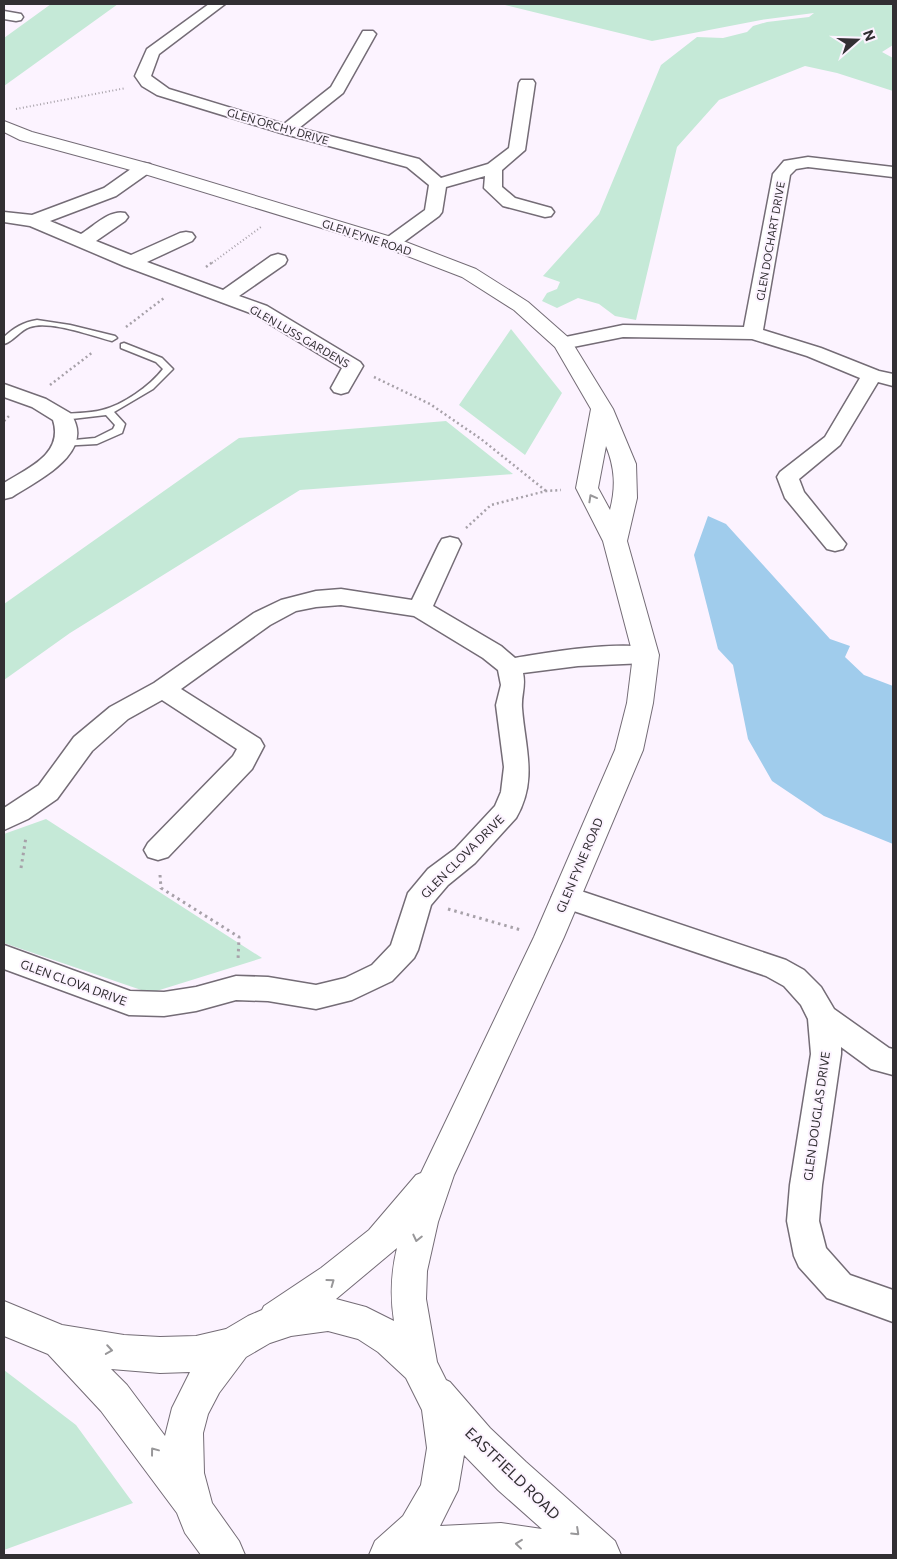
<svg xmlns="http://www.w3.org/2000/svg" width="897" height="1559" font-family="Commissioner,sans-serif">
	<style>
		.green { fill: #c5e9d7 }
		.water { fill: #a0ccec }
		.lines { fill: none; stroke-linecap: round; stroke-linejoin: round }
		.lane-casing { stroke: #746c76; stroke-width: 3 }
		.street-casing { stroke: #746c76; stroke-width: 3 }
		.secondary-casing { stroke: #746c76; stroke-width: 2 }
		.path-far2 { stroke: #a7a1a9; stroke-width: 2; stroke-dasharray: 1 2.5; stroke-linecap: butt }
		.path-far1 { stroke: #a7a1a9; stroke-width: 2.5; stroke-dasharray: 2 3; stroke-linecap: butt }
		.path { stroke: #a7a1a9; stroke-width: 3; stroke-dasharray: 2.5 4; stroke-linecap: butt }
		.lane { fill: #fff; fill-rule: evenodd }
		.street { fill: #fff; fill-rule: evenodd }
		.secondary { fill: #fff; fill-rule: evenodd }
		.oneway { stroke: #989799 }
		.labels { text-anchor: middle; dominant-baseline: central; stroke-width: 4; stroke-linejoin: round; paint-order: stroke }
		.far-street-label { font-size: 11px; fill: #322f33; stroke: #fcf3ff }
		.street-label { font-size: 12px; fill: #322f33; stroke: #fcf3ff }
		.near-street-label { font-size: 15px; fill: #322f33; stroke: #fcf3ff }
	</style>
	<rect width="100%" height="100%" fill="#fcf3ff"/>
	<path class="green" d="M 51,4 L 118,4 L 4,86 L 4,38 Z
		M 501,4 L 893,4 L 893,45 L 882,52 L 893,58 L 893,91 L 837,73 L 805,66 L 719,100 L 677,147 L 636,320 L 615,316 L 599,304 L 578,298 L 557,308 L 542,301 L 547,293 L 557,289 L 560,282 L 543,276 L 599,214 L 661,65 L 697,37 L 723,38 L 747,32 L 753,26 L 767,22 L 809,17 L 814,13 L 761,20 L 652,41 Z
		M 511,329 L 562,393 L 525,455 L 459,405 Z
		M 446,421 L 513,474 L 300,490 L 70,633 L 4,680 L 4,604 L 239,438 Z
		M 46,819 L 262,958 L 150,993 L 4,943 L 4,834 Z
		M 4,1370 L 76,1425 L 133,1503 L 4,1550 Z"/>
	<path class="water" d="M 708,516 L 726,524 L 830,639 L 850,646 L 845,657 L 864,675 L 893,686 L 893,844 L 824,816 L 772,781 L 748,739 L 733,665 L 718,649 L 694,555 Z"/>
	<g class="lines">
		<g class="lane-casing">
			<path id="lane" d="M 37,320 L 70,325 L 115,336 L 117,338 L 112,341 C 92,336 50,320 30,327 C 20,330 14,341 4,344 L 4,337 C 14,328 23,322 37,320 Z
				M 124,343 L 162,358 L 173,369 L 153,389 L 114,412 L 125,424 L 122,433 L 97,444 L 60,446 L 59,444 L 64,441 L 95,438 L 113,429 L 115,425 L 106,415 L 63,420 L 58,417 L 59,415 C 73,412 88,414 102,410 C 123,405 150,386 163,369 L 156,362 L 121,348 L 121,344 Z"/>
		</g>
		<g class="street-casing">
			<path id="street" d="M 209,4 L 225,4 L 159,54 L 151,76 L 169,89 L 284,124 L 331,87 L 363,31 L 373,31 L 376,34 L 343,93 L 299,128 L 419,159 L 441,178 L 488,164 L 509,148 L 519,83 L 521,80 L 533,80 L 535,83 L 525,150 L 502,170 L 502,187 L 515,198 L 551,208 L 554,212 L 551,216 L 545,217 L 503,206 L 484,188 L 485,176 L 446,187 L 442,212 L 439,216 L 397,247 L 391,248 L 385,247 L 382,243 L 385,239 L 425,210 L 429,185 L 407,167 L 281,133 L 157,95 L 142,86 L 135,76 L 147,49 Z
				M 4,11 L 21,14 L 23,17 L 21,20 L 16,21 L 4,19 Z
				M 808,157 L 893,167 L 893,177 L 808,167 L 796,169 L 790,175 L 763,330 L 821,348 L 879,371 L 893,374 L 893,386 L 878,382 L 840,445 L 799,479 L 804,492 L 846,544 L 843,549 L 835,551 L 827,549 L 785,498 L 777,477 L 780,472 L 825,437 L 860,378 L 807,356 L 752,339 L 623,337 L 563,349 L 556,347 L 553,343 L 556,339 L 623,325 L 744,327 L 773,174 L 784,161 Z
				M 144,163 L 150,164 L 153,168 L 150,172 L 116,196 L 50,221 L 81,234 C 94,226 110,209 125,213 L 128,217 L 125,221 L 96,241 L 131,255 L 180,233 L 186,232 L 192,233 L 195,237 L 192,241 L 147,262 L 223,290 L 271,256 L 278,254 L 285,256 L 287,260 L 285,264 L 239,296 L 267,306 L 360,362 L 363,366 L 348,392 L 341,394 L 334,392 L 331,388 L 342,368 L 253,314 L 124,266 L 30,226 L 4,222 L 4,212 L 32,215 L 104,188 L 138,164 Z
				M 4,384 L 46,399 L 70,413 C 98,452 38,480 12,497 L 4,499 L 4,483 C 28,468 64,454 53,420 L 32,407 L 4,397 Z
				M 450,537 L 458,539 L 461,544 L 433,606 L 501,646 L 515,658 C 549,652 622,640 655,649 L 658,655 L 655,661 L 646,663 L 578,666 L 523,673 C 526,687 521,695 522,708 C 525,748 538,780 516,818 L 475,863 L 448,885 L 431,905 L 418,950 L 414,958 L 392,981 L 352,1000 L 316,1009 L 268,1001 L 236,1000 L 196,1011 L 164,1016 L 129,1015 L 4,969 L 4,945 L 130,991 L 164,992 L 196,987 L 236,976 L 268,977 L 316,985 L 345,978 L 372,965 L 391,945 L 408,893 L 428,869 L 455,849 L 495,806 L 501,792 L 504,767 L 496,705 L 501,685 L 498,670 L 483,658 L 414,616 L 341,605 L 316,607 L 296,611 L 270,625 L 181,689 L 260,739 L 264,746 L 252,769 L 168,857 L 158,860 L 148,857 L 144,850 L 148,843 L 233,756 L 237,749 L 162,700 L 128,719 L 92,751 L 57,799 L 28,819 L 4,830 L 4,808 L 39,785 L 74,737 L 110,707 L 154,683 L 254,613 L 281,600 L 316,591 L 341,589 L 412,600 L 439,544 L 442,539 Z
				M 566,886 L 786,960 L 804,970 L 821,987 L 834,1009 L 889,1048 L 893,1049 L 893,1075 L 871,1069 L 841,1047 L 841,1054 L 822,1185 L 819,1221 L 826,1248 L 850,1275 L 893,1290 L 893,1322 L 827,1298 L 799,1267 L 794,1256 L 787,1221 L 790,1185 L 811,1054 L 808,1019 L 801,1005 L 784,986 L 766,976 L 556,905 L 552,897 L 556,889 Z"/>
		</g>
		<g class="secondary-casing">
			<path id="secondary" d="M 4,121 L 32,132 L 150,164 L 398,239 L 476,269 L 528,302 L 570,339 L 613,409 L 636,464 L 637,498 L 627,541 L 659,655 L 653,703 L 643,750 L 564,937 L 454,1175 L 438,1222 L 427,1271 L 426,1299 L 437,1362 L 446,1380 L 450,1382 L 490,1428 L 526,1462 L 615,1541 L 621,1555 L 369,1555 L 375,1541 L 403,1516 L 421,1485 L 427,1448 L 422,1410 L 406,1378 L 378,1352 L 358,1339 L 328,1331 L 291,1336 L 270,1343 L 246,1357 L 219,1393 L 208,1414 L 203,1433 L 204,1473 L 212,1503 L 239,1541 L 245,1555 L 201,1555 L 185,1533 L 177,1513 L 101,1411 L 48,1354 L 4,1336 L 4,1301 L 62,1325 L 124,1335 L 160,1337 L 196,1336 L 226,1329 L 248,1316 L 262,1310 L 264,1306 L 321,1268 L 369,1230 L 416,1175 L 421,1173 L 534,937 L 615,750 L 627,703 L 633,655 L 603,541 L 576,488 L 591,409 L 555,347 L 514,310 L 462,277 L 384,247 L 138,172 L 20,140 L 4,132 ZM 606,446 C 615,468 616,487 610,510 L 598,488 ZM 397,1248 C 391,1273 390,1295 394,1321 L 366,1307 L 336,1299 ZM 111,1369 L 160,1373 L 190,1372 L 172,1408 L 165,1436 L 127,1385 ZM 464,1455 L 498,1490 L 542,1529 L 501,1523 L 440,1526 L 458,1490 Z"/>
		</g>
		<path class="path-far2" d="M 16,109 L 126,88
			M 212,263 L 261,227"/>
		<path class="path-far1" d="M 206,267 L 214,261
			M 126,327 L 164,298
			M 374,377 L 430,404 L 481,439 L 546,491
			M 50,385 L 93,352
			M 4,421 L 9,416
			M 466,528 L 491,505 L 546,491 L 561,490"/>
		<path class="path" d="M 21,868 L 26,837
			M 160,875 L 161,888 L 239,937 L 238,960
			M 448,909 L 521,930"/>
		<use href="#lane" class="lane"/>
		<use href="#street" class="street"/>
		<use href="#secondary" class="secondary"/>
	</g>
	<defs><path id="oneway-chevron" d="M-2-3.5L2.5 0L-2 3.5" fill="none" stroke-width="1.6" stroke-linecap="round" stroke-linejoin="round" transform="scale(1.25)"/></defs>
	<g class="oneway">
		<use href="#oneway-chevron" transform="translate(592 498) rotate(-119)"/>
		<use href="#oneway-chevron" transform="translate(417 1238) rotate(103)"/>
		<use href="#oneway-chevron" transform="translate(331 1282) rotate(-36)"/>
		<use href="#oneway-chevron" transform="translate(109 1350) rotate(9)"/>
		<use href="#oneway-chevron" transform="translate(154 1451) rotate(-127)"/>
		<use href="#oneway-chevron" transform="translate(576 1532) rotate(43)"/>
		<use href="#oneway-chevron" transform="translate(519 1544) rotate(-174)"/>
	</g>
	<g class="labels">
		<g class="far-street-label">
			<text transform="translate(278 126) rotate(16)">GLEN ORCHY DRIVE</text>
			<text transform="translate(367 237) rotate(18)">GLEN FYNE ROAD</text>
			<text transform="translate(770 241) rotate(-80)">GLEN DOCHART DRIVE</text>
			<text transform="translate(300 336) rotate(30)">GLEN LUSS GARDENS</text>
		</g>
		<g class="street-label">
			<text transform="translate(462 856) rotate(-45)">GLEN CLOVA DRIVE</text>
			<text transform="translate(579 865) rotate(-67)">GLEN FYNE ROAD</text>
			<text transform="translate(74 982) rotate(20)">GLEN CLOVA DRIVE</text>
			<text transform="translate(816 1116) rotate(-82)">GLEN DOUGLAS DRIVE</text>
		</g>
		<g class="near-street-label">
			<text transform="translate(513 1473) rotate(44)">EASTFIELD ROAD</text>
		</g>
	</g>
	<rect width="897" height="1559" fill="none" stroke="#322f33" stroke-width="10"/>
	<g transform="translate(857 40) rotate(70)" stroke="#fcf3ff" stroke-width="4" paint-order="stroke">
	<path d="M0-4L9 19L0 12L-9 19Z" fill="#322f33"/>
	<text y="-8" font-size="14" font-weight="bold" text-anchor="middle" fill="#322f33">N</text>
	</g>
</svg>
